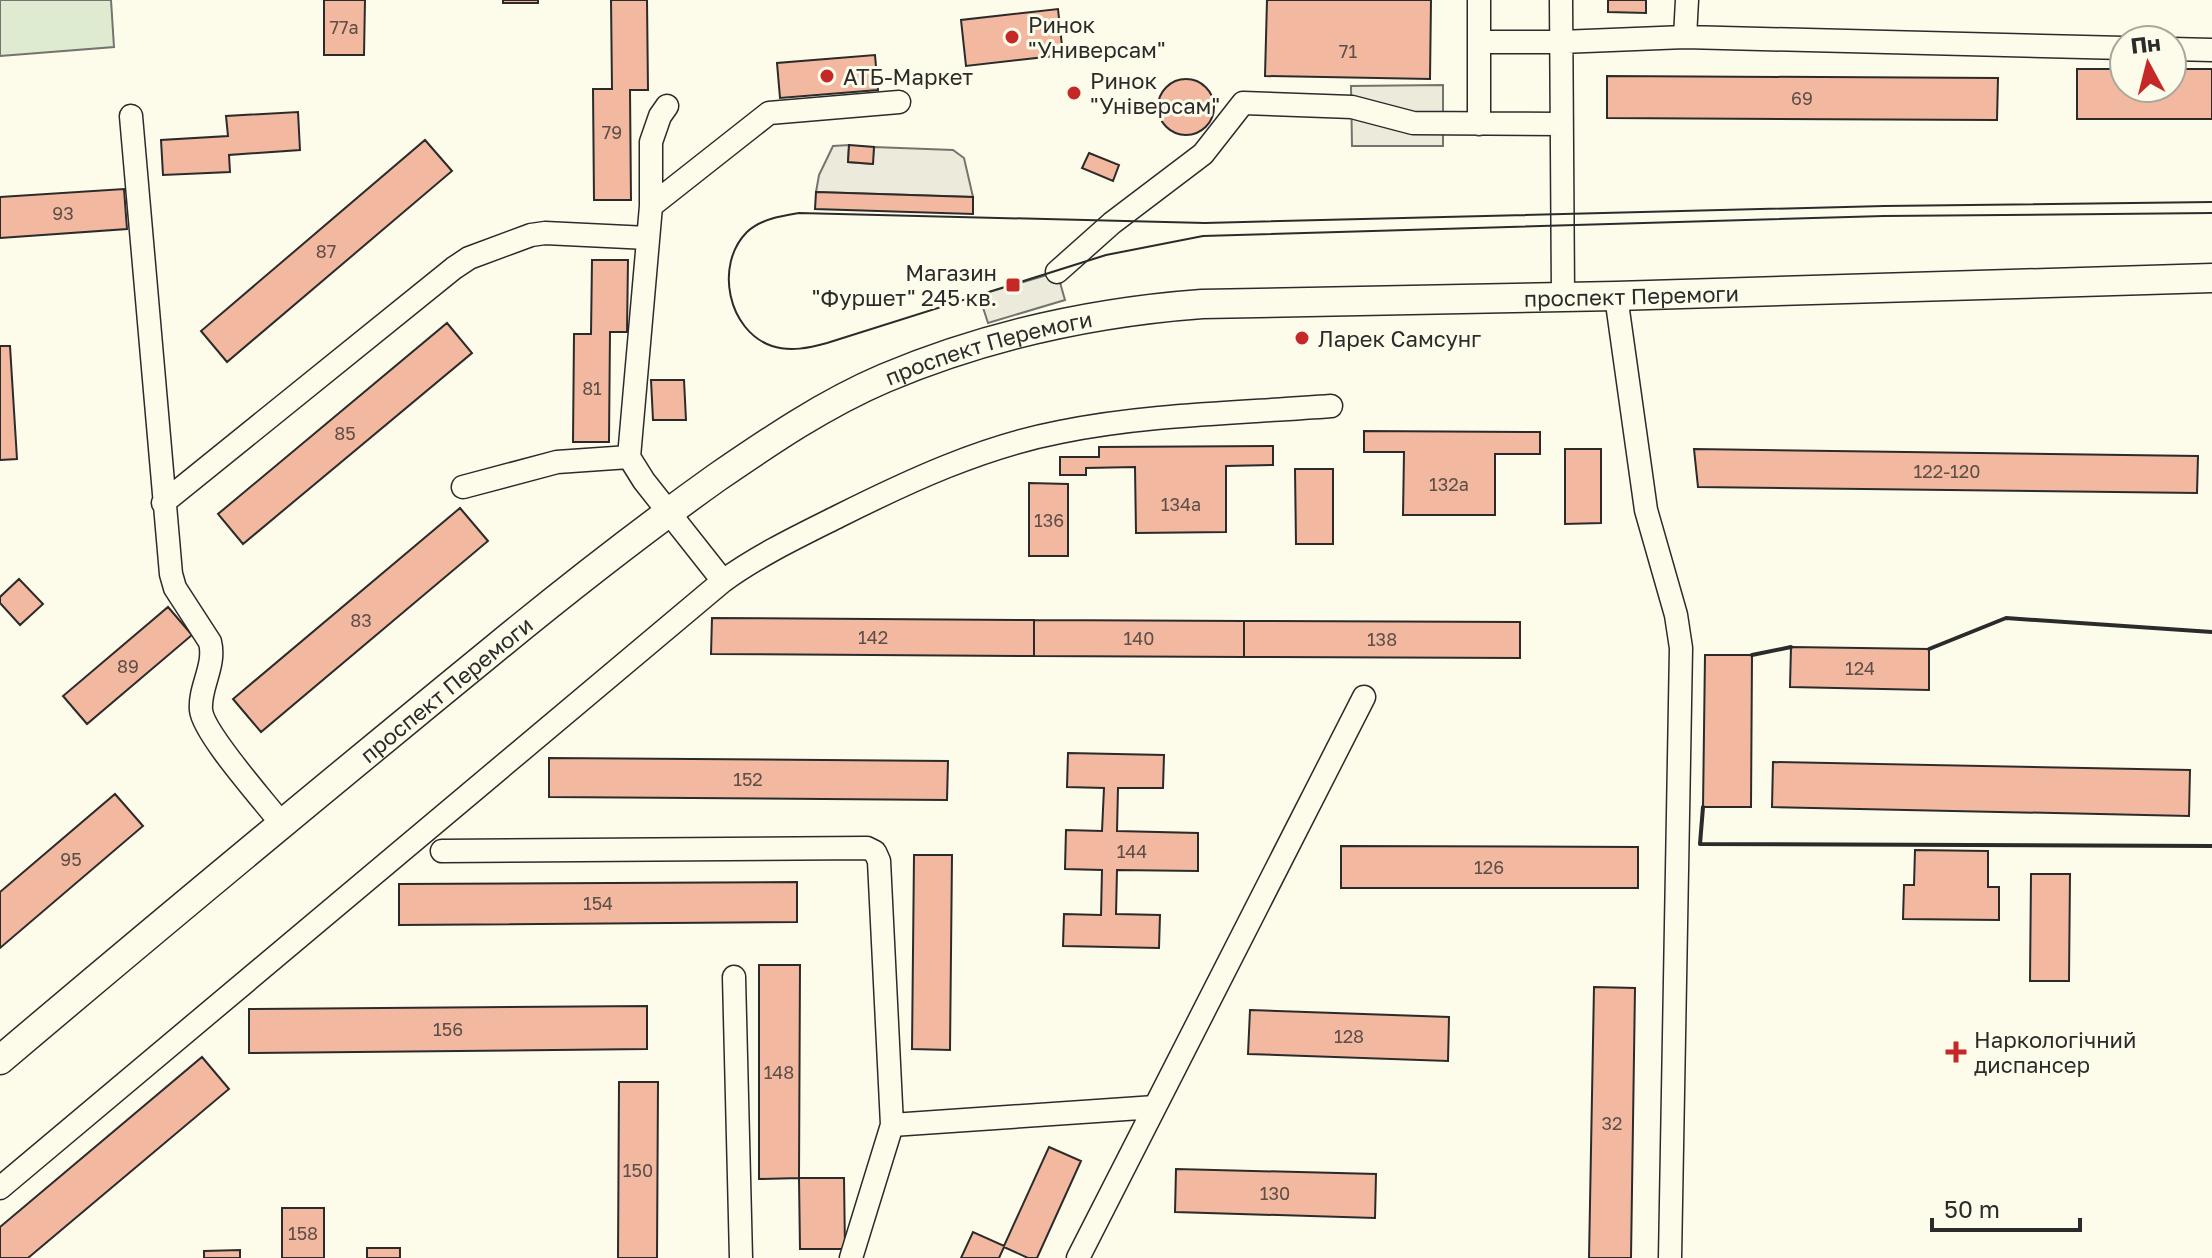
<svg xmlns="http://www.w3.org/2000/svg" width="2212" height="1258" font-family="'Golos Text',sans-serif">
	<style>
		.green { fill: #deebd1; stroke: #74746e; stroke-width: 2 }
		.parking { fill: #eceadb; stroke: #74746e; stroke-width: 2 }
		.building { fill: #f2b8a0; stroke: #2b2b2b; stroke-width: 2 }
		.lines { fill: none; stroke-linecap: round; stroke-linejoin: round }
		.minor-casing { stroke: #2b2b2b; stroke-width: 25 }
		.major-casing { stroke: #2b2b2b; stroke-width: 31 }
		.minor { stroke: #fdfbea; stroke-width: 22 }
		.major { stroke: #fdfbea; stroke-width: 28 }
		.tram { stroke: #2b2b2b; stroke-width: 2 }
		.wall { stroke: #2b2b2b; stroke-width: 4 }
		.poi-dot { fill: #c62828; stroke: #fdfbea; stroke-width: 3 }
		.labels { text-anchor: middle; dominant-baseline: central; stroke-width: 6; stroke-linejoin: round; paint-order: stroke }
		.number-label { font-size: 18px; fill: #5d4e48 }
		.poi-label { font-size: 22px; fill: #2b2b2b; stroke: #fdfbea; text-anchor: start }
		.street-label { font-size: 22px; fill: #2b2b2b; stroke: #fdfbea }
	</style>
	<rect width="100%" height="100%" fill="#fdfbea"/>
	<path class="green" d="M 0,0 L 111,0 L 114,47 L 0,56 Z"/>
	<path class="parking" d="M 1443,85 L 1443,146 L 1352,146 L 1351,86 Z
		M 849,145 L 848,162 L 872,164 L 874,147 L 953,150 L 964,158 L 973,197 L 816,192 L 819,175 L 833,146 Z
		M 1057,272 L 1065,300 L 988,323 L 979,295 Z"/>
	<path class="building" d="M 324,0 L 365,0 L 364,55 L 324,55 Z
		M 503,0 L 538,0 L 538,3 L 503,3 Z
		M 611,0 L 647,0 L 648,90 L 630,90 L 631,200 L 594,200 L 593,89 L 612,89 Z
		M 1267,0 L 1431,0 L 1430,79 L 1265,76 Z
		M 1608,0 L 1646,0 L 1646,13 L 1608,12 Z
		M 1058,9 L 1063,55 L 966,66 L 961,20 Z
		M 875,55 L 878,90 L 780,98 L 777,63 Z
		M 2077,69 L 2124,69 L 2124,88 L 2172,88 L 2172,69 L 2212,69 L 2212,119 L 2077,119 Z
		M 1607,76 L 1998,78 L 1997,120 L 1607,118 Z
		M1158 107a28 28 0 1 1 56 0a28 28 0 1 1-56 0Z
		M 298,112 L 300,150 L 229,155 L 230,172 L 163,175 L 161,140 L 228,136 L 226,116 Z
		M 425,140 L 452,171 L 227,362 L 201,331 Z
		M 849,145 L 874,147 L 873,164 L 848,162 Z
		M 1089,153 L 1119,165 L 1113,181 L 1082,168 Z
		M 124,189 L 127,229 L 0,238 L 0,197 Z
		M 816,192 L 973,197 L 973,214 L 815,209 Z
		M 592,260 L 628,260 L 627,332 L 610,332 L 609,442 L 573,442 L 574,334 L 591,334 Z
		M 447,323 L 472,353 L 243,544 L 218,514 Z
		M 0,346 L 10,346 L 17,459 L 0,460 Z
		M 651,380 L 684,380 L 686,420 L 653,420 Z
		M 1364,431 L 1540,432 L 1540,454 L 1495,454 L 1495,515 L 1403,515 L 1404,452 L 1364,452 Z
		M 1273,446 L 1273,465 L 1226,466 L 1226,532 L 1136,533 L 1135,467 L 1086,468 L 1086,475 L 1060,475 L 1060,457 L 1099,457 L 1099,447 Z
		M 1565,449 L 1601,449 L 1601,523 L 1565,524 Z
		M 1694,449 L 2198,456 L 2197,493 L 1698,487 Z
		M 1295,469 L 1333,469 L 1333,544 L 1296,544 Z
		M 1029,483 L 1068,484 L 1068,556 L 1029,556 Z
		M 460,508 L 488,541 L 261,732 L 233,699 Z
		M 19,579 L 43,604 L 20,625 L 0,603 L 0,597 Z
		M 168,607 L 192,635 L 87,724 L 63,696 Z
		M 712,618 L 1034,620 L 1034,656 L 711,654 Z
		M 1034,620 L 1244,621 L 1244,657 L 1034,656 Z
		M 1244,621 L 1520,622 L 1520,658 L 1244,657 Z
		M 1791,647 L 1929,649 L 1929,690 L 1790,687 Z
		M 1705,655 L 1752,655 L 1751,807 L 1703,807 Z
		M 1068,753 L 1164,755 L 1163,788 L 1118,788 L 1117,831 L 1198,833 L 1198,871 L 1117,870 L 1116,914 L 1160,915 L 1159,948 L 1063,946 L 1064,914 L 1101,915 L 1102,870 L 1065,869 L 1066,830 L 1102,831 L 1104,788 L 1067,787 Z
		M 549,758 L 948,761 L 947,800 L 549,797 Z
		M 1773,762 L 2190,770 L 2189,816 L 1772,807 Z
		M 115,794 L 143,826 L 0,948 L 0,892 Z
		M 1341,846 L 1638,847 L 1638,888 L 1341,888 Z
		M 1915,850 L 1988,851 L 1988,887 L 1999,887 L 1999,920 L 1903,919 L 1904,885 L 1914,885 Z
		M 914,855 L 952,855 L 950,1050 L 912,1049 Z
		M 2031,874 L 2070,874 L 2069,981 L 2030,981 Z
		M 797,882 L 797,922 L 399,925 L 399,884 Z
		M 759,965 L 800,965 L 799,1178 L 759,1179 Z
		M 1594,987 L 1635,988 L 1631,1258 L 1589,1258 Z
		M 647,1006 L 647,1049 L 249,1053 L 249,1009 Z
		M 1250,1010 L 1449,1017 L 1448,1061 L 1248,1054 Z
		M 202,1057 L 229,1089 L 28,1258 L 0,1258 L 0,1227 Z
		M 619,1082 L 658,1082 L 657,1258 L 618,1258 Z
		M 1049,1147 L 1081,1161 L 1037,1258 L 1028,1258 L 1004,1247 L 999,1258 L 961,1258 L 973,1232 L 1004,1246 Z
		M 1176,1169 L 1376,1174 L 1375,1218 L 1175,1212 Z
		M 799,1178 L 844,1178 L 845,1249 L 800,1249 Z
		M 282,1208 L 324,1208 L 324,1258 L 282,1258 Z
		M 367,1248 L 400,1248 L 400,1258 L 367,1258 Z
		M 240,1250 L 240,1258 L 204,1258 L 204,1251 Z"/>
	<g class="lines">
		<g class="minor-casing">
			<path id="minor" d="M 1479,0 L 1479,124
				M 1561,0 L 1563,296
				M 1685,37 L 1687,0
				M 1479,42 L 1561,42 L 1685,37 L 2124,48
				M 2172,49 L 2212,50
				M 667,106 L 660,116 L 651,142 L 651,206 L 629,457 L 644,481 L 723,581
				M 131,116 L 171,574 L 175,588 L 210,642 C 216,666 199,687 201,710 C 203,733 264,801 281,823
				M 651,206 L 769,113 L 899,102
				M 1057,272 L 1112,223 L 1203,154 L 1243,103 L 1352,107 L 1413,123 L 1560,124
				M 1616,296 L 1646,510 L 1676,615 L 1681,648 L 1670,1258
				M 463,487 L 557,462 L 629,457
				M 163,503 L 454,268 L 469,258 L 531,235 L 545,233 L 648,238
				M 442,851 L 867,848 L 875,852 L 879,861 L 892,1125 L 851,1258
				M 734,977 L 741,1258
				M 892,1125 L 1155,1107
				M 0,1188 L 723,581 C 759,555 799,536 839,516 C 909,481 982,447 1060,432 C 1148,414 1241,413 1331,406
				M 1078,1258 L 1364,697"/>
		</g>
		<g class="major-casing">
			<g id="major">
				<path id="s1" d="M 0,1060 C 163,922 327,786 492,651 C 565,591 639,533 716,478 C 770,441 824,404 885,378 C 985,336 1094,312 1202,304 L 1616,296 L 2212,278"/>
			</g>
		</g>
		<use href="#minor" class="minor"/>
		<use href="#major" class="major"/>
		<path class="tram" d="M 2212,202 L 1884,206 L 1205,223 L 799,213 C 781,216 761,219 747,232 C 714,265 728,331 772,346 C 790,352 809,348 827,343 L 1106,255 L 1203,236 L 1884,216 L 2212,213"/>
		<path class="wall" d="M 1929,649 L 2006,618 L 2212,632
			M 1752,655 L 1791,647
			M 1703,807 L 1700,844 L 2212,846"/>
	</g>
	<g class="poi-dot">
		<circle cx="1012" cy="37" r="8"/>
		<circle cx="827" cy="76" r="8"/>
		<circle cx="1074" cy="93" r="8"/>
		<rect x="1005" y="277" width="16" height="16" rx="4"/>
		<circle cx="1302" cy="338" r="8"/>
		<path d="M1952 1040h8v8h8v8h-8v8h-8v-8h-8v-8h8z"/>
	</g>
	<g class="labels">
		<g class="number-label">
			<text x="344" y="27">77а</text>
			<text x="1348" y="51">71</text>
			<text x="1802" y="98">69</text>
			<text x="612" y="132">79</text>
			<text x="63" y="213">93</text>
			<text x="326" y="251">87</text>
			<text x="592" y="388">81</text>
			<text x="345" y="433">85</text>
			<text x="1947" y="471">122-120</text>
			<text x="1449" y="484">132а</text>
			<text x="1181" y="504">134а</text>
			<text x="1049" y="520">136</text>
			<text x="361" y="620">83</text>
			<text x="873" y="637">142</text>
			<text x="1139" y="638">140</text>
			<text x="1382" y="639">138</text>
			<text x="128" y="666">89</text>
			<text x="1860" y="668">124</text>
			<text x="748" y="779">152</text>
			<text x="1132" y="851">144</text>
			<text x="71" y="859">95</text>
			<text x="1489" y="867">126</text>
			<text x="598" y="903">154</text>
			<text x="448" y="1029">156</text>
			<text x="1349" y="1036">128</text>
			<text x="779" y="1072">148</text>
			<text x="1612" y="1123">32</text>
			<text x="638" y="1170">150</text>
			<text x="1275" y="1193">130</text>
			<text x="303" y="1233">158</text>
		</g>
		<g class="poi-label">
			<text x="1028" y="24">Ринок<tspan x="1028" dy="25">"Универсам"</tspan></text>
			<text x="843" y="76">АТБ-Маркет</text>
			<text x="1090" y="80">Ринок<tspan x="1090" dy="25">"Універсам"</tspan></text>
			<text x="997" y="272" text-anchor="end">Магазин<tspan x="997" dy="25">"Фуршет" 245 кв.</tspan></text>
			<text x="1318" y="338">Ларек Самсунг</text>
			<text x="1974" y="1039">Наркологічний<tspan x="1974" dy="25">диспансер</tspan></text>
		</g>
		<g class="street-label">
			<text stroke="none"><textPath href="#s1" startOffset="1876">проспект Перемоги</textPath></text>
			<text stroke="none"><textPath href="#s1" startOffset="1228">проспект Перемоги</textPath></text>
			<text stroke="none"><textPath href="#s1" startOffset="580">проспект Перемоги</textPath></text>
		</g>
	</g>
	<g transform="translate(2148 64) rotate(353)"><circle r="38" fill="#fdfbea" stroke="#a9a89e" stroke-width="2"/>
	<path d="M0-6L14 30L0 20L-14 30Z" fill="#c62828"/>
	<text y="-12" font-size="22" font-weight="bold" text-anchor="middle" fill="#2b2b2b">Пн</text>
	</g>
	<path d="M1932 1218v12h148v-12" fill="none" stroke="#2b2b2b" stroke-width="4"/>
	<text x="1944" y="1218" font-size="24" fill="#2b2b2b" stroke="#fdfbea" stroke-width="6" paint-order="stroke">50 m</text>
</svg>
